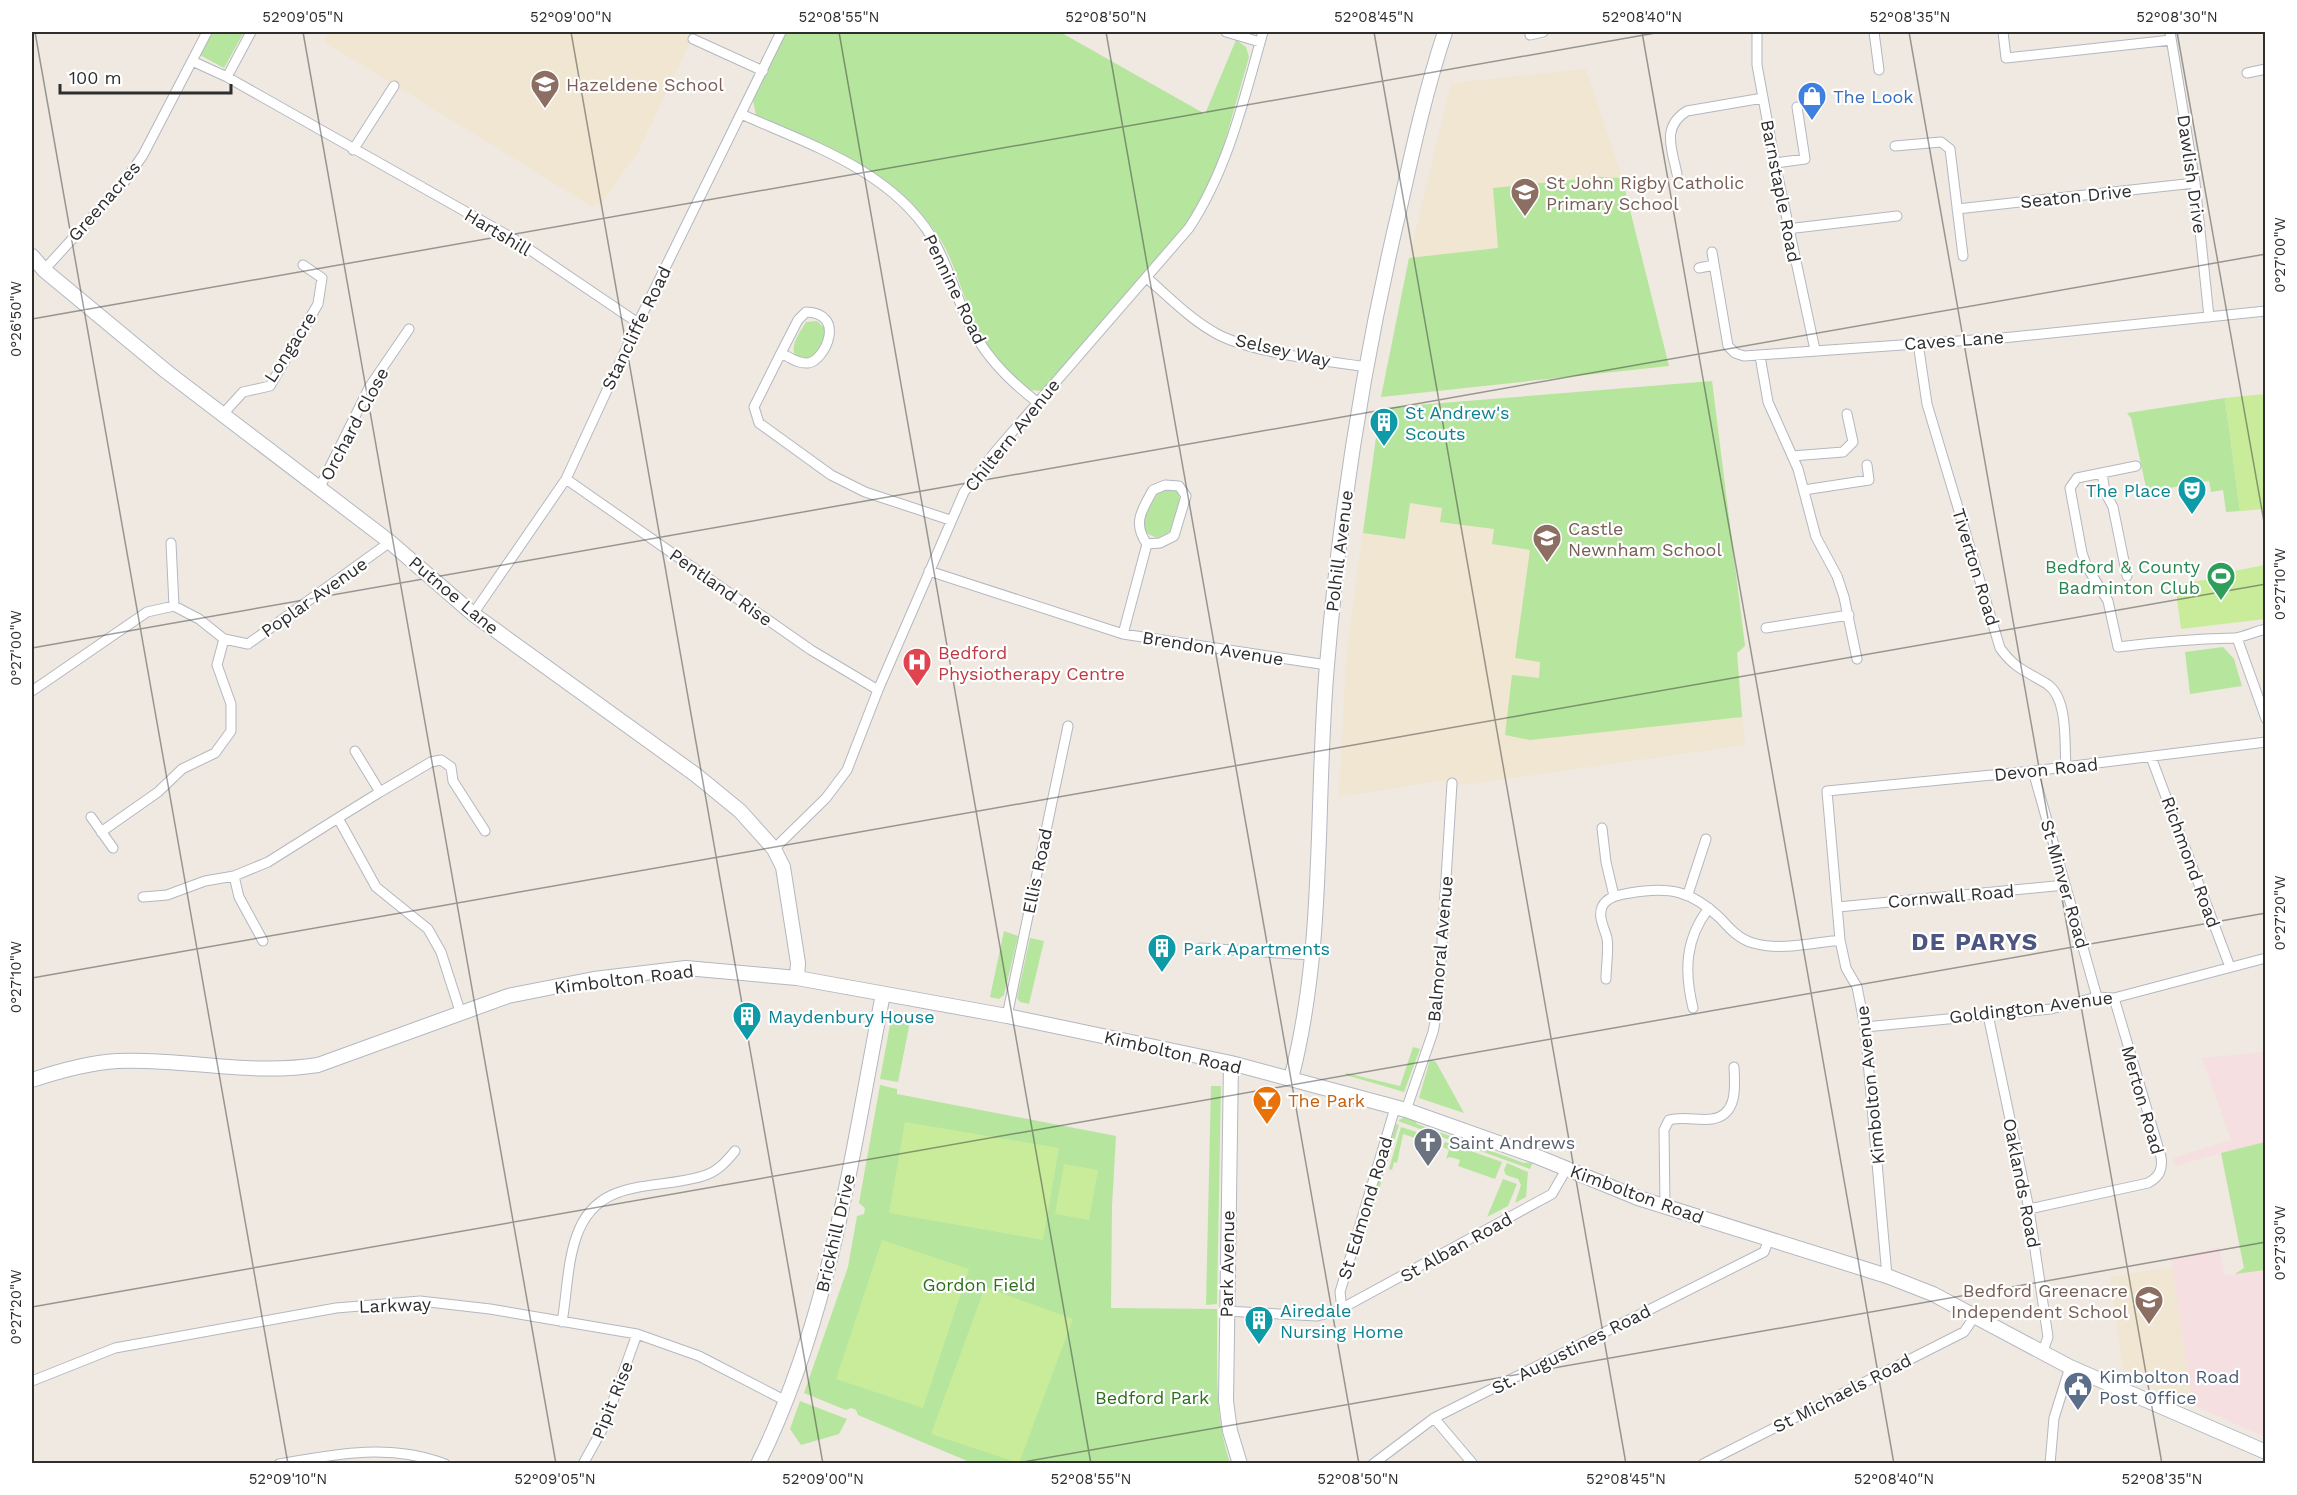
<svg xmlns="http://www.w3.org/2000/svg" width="2297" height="1495" font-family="'Work Sans',sans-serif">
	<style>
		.education { fill: #f0e6d1 }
		.medical { fill: #f5dfe0 }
		.green { fill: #b6e59e }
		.pitch { fill: #c9ec9a }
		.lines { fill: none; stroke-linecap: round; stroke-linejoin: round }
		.street-casing { stroke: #b4b7c1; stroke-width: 11 }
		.secondary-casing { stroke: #b4b7c1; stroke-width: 16 }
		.street { stroke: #fff; stroke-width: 9 }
		.secondary { stroke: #fff; stroke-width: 14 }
		.ticks { fill: none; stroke: #2e2e2e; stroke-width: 1.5; stroke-opacity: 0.45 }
		.labels { text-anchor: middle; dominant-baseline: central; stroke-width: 4.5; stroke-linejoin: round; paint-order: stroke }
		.education-label { font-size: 18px; fill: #785e54; stroke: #fff; text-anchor: start }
		.shop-label { font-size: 18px; fill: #366cbe; stroke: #fff; text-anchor: start }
		.street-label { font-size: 18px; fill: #2e2e2e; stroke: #fff }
		.culture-label { font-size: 18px; fill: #0d838f; stroke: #fff; text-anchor: start }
		.leisure-label { font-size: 18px; fill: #27864d; stroke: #fff; text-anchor: end }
		.health-label { font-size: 18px; fill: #be3a42; stroke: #fff; text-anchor: start }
		.food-label { font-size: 18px; fill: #c56008; stroke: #fff; text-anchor: start }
		.worship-label { font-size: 18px; fill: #5b616d; stroke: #fff; text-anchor: start }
		.park-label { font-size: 18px; fill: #2c6e1b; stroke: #fff }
		.service-label { font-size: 18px; fill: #4e5e75; stroke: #fff; text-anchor: start }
		.district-label { font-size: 24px; font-weight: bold; letter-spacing: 1.5px; fill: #4d5680; stroke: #fff }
		.neatline { fill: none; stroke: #2e2e2e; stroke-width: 2 }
		.ticks-label { font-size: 15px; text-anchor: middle; fill: #2e2e2e }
	</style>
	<rect width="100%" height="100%" fill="#efe9e1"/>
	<path class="education" d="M 328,32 L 695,32 L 638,152 L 601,203 L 591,206 L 325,42 Z
		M 1586,69 L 1622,178 L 1669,366 L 1381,397 L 1409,258 L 1451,83 Z
		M 1712,381 L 1745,646 L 1737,653 L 1745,745 L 1463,785 L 1439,781 L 1339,797 L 1346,661 L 1370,475 Z
		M 2172,1267 L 2193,1405 L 2124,1376 L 2110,1277 Z"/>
	<path class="medical" d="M 2265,1052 L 2265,1437 L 2193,1405 L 2171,1259 L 2219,1247 L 2225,1276 L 2235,1274 L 2244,1268 L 2221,1153 L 2175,1166 L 2173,1158 L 2231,1140 L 2202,1058 Z"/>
	<path class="green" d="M 212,32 L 244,32 L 224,68 L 200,55 Z
		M 786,32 L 1060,32 L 1205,114 L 1236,40 L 1246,47 L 1249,57 L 1216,173 L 1190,220 L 1046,391 L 1028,390 C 1016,377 1001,365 991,350 C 967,319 961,276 942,242 C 901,172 825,147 756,116 L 753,100 Z
		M 1601,177 L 1622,178 L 1669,366 L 1381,397 L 1409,258 L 1498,248 L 1493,188 Z
		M 817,321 L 828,331 L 814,361 L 797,360 C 788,347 799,334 806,322 Z
		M 1712,381 L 1745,646 L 1737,653 L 1742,717 L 1530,740 L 1505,735 L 1512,675 L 1539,678 L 1540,662 L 1515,658 L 1530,550 L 1492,544 L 1494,529 L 1440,522 L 1442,508 L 1410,503 L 1405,539 L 1363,533 L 1380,408 Z
		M 2225,398 L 2240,511 L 2226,512 L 2223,490 L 2211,492 L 2209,481 L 2147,492 L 2131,418 L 2127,413 Z
		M 1170,489 L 1178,492 L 1180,501 L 1170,532 L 1157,538 L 1146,533 L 1141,522 L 1158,492 Z
		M 2223,647 L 2234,659 L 2242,686 L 2190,694 L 2185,652 Z
		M 1004,931 L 1018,936 L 1004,995 L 999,999 L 990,997 Z
		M 1030,938 L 1044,941 L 1029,1004 L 1020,1002 L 1017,998 Z
		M 901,1016 L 911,1017 L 898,1082 L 880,1079 L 890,1025 Z
		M 1413,1047 L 1420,1049 L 1404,1092 L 1346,1075 L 1346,1073 L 1400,1086 Z
		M 1430,1060 L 1436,1062 L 1464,1113 L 1419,1098 Z
		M 880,1085 L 897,1089 L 897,1094 L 1116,1136 L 1112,1206 L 1111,1308 L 1217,1309 C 1218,1361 1213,1414 1230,1463 L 972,1463 L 858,1415 L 856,1410 L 851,1408 L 846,1410 L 804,1393 L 848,1267 L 857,1216 L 864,1214 L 865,1208 L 859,1203 Z
		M 1211,1086 L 1221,1086 L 1217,1304 L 1206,1305 Z
		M 1404,1117 L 1414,1119 L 1417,1124 L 1524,1163 L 1533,1162 L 1530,1169 L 1398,1121 Z
		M 1396,1124 L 1399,1125 L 1367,1228 L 1364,1228 Z
		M 1401,1127 L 1432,1137 L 1430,1143 L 1403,1134 L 1397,1163 L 1394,1162 L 1392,1170 L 1389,1169 Z
		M 1445,1142 L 1502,1162 L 1495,1179 L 1458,1166 L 1460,1160 L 1450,1157 L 1446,1159 L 1449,1150 L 1443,1147 Z
		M 2265,1142 L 2265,1270 L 2235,1274 L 2244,1268 L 2221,1153 Z
		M 1507,1163 L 1528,1172 L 1526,1197 L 1515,1203 L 1521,1185 L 1518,1179 L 1506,1175 L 1504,1170 Z
		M 1503,1179 L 1517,1184 L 1508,1206 L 1487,1217 Z
		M 800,1401 L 847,1419 L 839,1434 L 801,1445 L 790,1429 Z"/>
	<path class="pitch" d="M 2265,394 L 2265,509 L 2240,511 L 2225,398 Z
		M 2265,565 L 2265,619 L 2181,629 L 2175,584 L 2220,578 L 2234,571 Z
		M 905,1122 L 1059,1148 L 1043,1240 L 889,1213 Z
		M 1064,1164 L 1098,1170 L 1089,1220 L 1055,1214 Z
		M 882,1240 L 969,1269 L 923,1408 L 836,1379 Z
		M 985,1287 L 1073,1319 L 1019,1463 L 931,1434 Z"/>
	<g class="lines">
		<g class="street-casing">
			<path id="street" d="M 1226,32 L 1260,42
				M 1757,32 L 1757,65 L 1775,163 L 1815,350
				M 1874,32 L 1879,70
				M 2003,32 L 2006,58 L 2171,40
				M 2170,32 L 2195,183 L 2209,317
				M 1530,35 L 1543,32
				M 693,39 L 763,71
				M 192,61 L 227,77 L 514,239 L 638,323
				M 2247,73 L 2266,69
				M 227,77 L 251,32
				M 741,114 C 808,144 890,170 931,236 C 946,260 954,289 965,315 C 981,352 1006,378 1037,402
				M 1895,146 L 1941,142 L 1950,149 L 1963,256
				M 353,150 L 394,86
				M 1775,163 L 1805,159 L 1797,107
				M 1677,174 C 1672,149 1661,127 1687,111 L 1763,98
				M 1957,209 L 2195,183
				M 1787,229 L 1897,216
				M 1712,252 L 1728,346 L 1735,353 L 1744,356 L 2002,338 L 2266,311
				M 1699,268 L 1714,265
				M 44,270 L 125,181 L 143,155 L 207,32
				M 1147,278 C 1170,298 1192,321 1219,335 C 1255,353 1326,361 1367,367
				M 806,312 C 847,313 825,361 808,363 C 798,364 789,357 781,353 L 798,320 Z
				M 1918,343 L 1927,404 L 2000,648 C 2015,669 2026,671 2047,684 C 2069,699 2064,744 2066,767
				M 781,353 L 754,407 L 759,423 L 831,475 L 865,492 L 950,520
				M 1760,356 L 1768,402 L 1798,469 L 1816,537 L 1837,576 L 1844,597 L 1857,659
				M 222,415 L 243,392 L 270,386 L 318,304 L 322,278 L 303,265
				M 1792,456 L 1843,452 L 1853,442 L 1847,414
				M 2136,466 L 2077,478 L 2070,488 L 2082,553 L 2087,567 L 2108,601 L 2118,647 C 2157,642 2195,639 2234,638 C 2241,638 2256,631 2266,629
				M 2102,473 L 2105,492 L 2113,507 L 2127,576
				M 566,479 L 811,650 L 878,690
				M 319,489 L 370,386 L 409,329
				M 1804,490 L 1869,480 L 1867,465
				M 171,543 L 174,606
				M 929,571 L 1123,634 L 1327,665
				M 473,614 L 566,479 L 638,323 L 781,32
				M 1766,628 L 1849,615
				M 1123,634 L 1147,544 C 1132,523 1142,510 1153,490 L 1165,485 L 1179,486 L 1186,496 L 1174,536 L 1160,543 L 1147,544
				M 2237,638 L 2266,719
				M 32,691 L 147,612 L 174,606 L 199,619 L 224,639 L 248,644 L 390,542
				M 355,751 L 380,792 L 338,818 L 376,887 L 428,929 L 441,952 L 460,1011
				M 2151,757 L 2230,967
				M 2033,771 L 2097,997
				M 380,792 L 431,762 L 441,760 L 451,767 L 453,781 L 485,831
				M 91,817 L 113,848
				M 1602,828 L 1606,862 L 1614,896
				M 101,832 L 158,792 L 182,769 L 215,753 L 231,731 L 231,704 L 217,665 L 224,639
				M 774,849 L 826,798 L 847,770 L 878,690 L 964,492 L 995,452 L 1189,228 C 1228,169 1244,99 1263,32
				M 234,876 L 239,897 L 263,941
				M 1688,894 L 1706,839
				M 143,897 L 167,895 L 205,881 L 234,876 L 268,862 L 338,818
				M 1838,907 L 2065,885
				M 1201,948 L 1311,955
				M 1606,979 C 1606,966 1609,950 1607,938 C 1604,927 1598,917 1602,907 C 1607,896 1620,895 1630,893 C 1670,886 1692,891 1721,919 C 1730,929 1739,939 1753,943 C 1780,951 1812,943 1840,940
				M 1693,1008 C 1684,971 1685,939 1709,908
				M 1988,1015 L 2029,1209 L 2048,1337 L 2043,1351
				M 1007,1016 L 1068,726
				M 1865,1027 L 2051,1009 L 2097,997 L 2114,998 L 2266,958
				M 1406,1110 L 1433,1032 L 1438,1007 L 1452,783
				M 1665,1206 L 1664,1130 L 1669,1120 C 1684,1116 1698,1121 1712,1119 C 1738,1115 1735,1086 1734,1067
				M 2029,1209 L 2148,1183 C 2159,1177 2163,1170 2161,1157 L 2114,998
				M 1887,1276 L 1865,1027 L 1857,987 L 1846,968 L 1840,940 L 1827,791 L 2033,771 L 2266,742
				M 1342,1309 L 1340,1292 L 1395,1108
				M 1226,1311 L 1317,1316 L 1337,1311 L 1552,1194 L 1567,1168
				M 562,1322 C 567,1294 567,1262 577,1235 C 598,1176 655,1191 703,1176 C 717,1172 726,1162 735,1151
				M 32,1381 L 115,1348 L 336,1308 L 420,1301 L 490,1309 L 637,1334 L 699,1356 L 786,1401
				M 1434,1418 L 1473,1464
				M 279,1464 C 335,1454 390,1443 445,1464
				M 583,1464 L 604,1426 L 637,1334
				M 1373,1464 L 1434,1418 L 1764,1252 L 1769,1239
				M 1703,1464 L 1964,1332 L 1975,1316
				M 2050,1464 L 2054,1418 L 2070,1367"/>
		</g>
		<g class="secondary-casing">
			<path id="secondary" d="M 32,256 L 44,270 L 167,372 L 390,542 L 473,614 L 696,775 L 740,811 L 774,849 L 783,867 L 798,963 L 797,978
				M 1231,1063 L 1226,1401 L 1230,1431 L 1240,1464
				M 1291,1079 C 1326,945 1315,802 1327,665 C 1340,510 1364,358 1400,207 C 1413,148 1426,89 1445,32
				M 32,1080 C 59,1071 87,1063 117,1061 C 185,1058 249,1076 318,1065 L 508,996 L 594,979 L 686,968 L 797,978 L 1007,1016 L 1231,1063 L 1406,1110 L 1538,1157 L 1638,1198 L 1887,1276 L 1933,1294 L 2070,1367 L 2266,1452
				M 758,1464 C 831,1317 852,1152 883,994"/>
		</g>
		<use href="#street" class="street"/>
		<use href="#secondary" class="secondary"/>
	</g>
	<path class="ticks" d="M 35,32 L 288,1464M 303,32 L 556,1464M 571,32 L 823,1464M 839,32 L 1091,1464M 1106,32 L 1359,1464M 1374,32 L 1626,1464M 1642,32 L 1894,1464M 1909,32 L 2162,1464M 2177,32 L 2266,533M 32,319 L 1661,32M 32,648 L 2266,254M 32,978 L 2266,584M 32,1307 L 2266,913M 1012,1464 L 2266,1242"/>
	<defs>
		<g id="school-pin" transform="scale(1.5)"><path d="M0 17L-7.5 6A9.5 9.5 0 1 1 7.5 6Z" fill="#8d6e63" stroke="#fff"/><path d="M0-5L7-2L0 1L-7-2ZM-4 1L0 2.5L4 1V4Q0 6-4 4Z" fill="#fff"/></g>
		<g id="shop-pin" transform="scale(1.5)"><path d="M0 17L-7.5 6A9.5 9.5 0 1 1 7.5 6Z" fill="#3f7fe0" stroke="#fff"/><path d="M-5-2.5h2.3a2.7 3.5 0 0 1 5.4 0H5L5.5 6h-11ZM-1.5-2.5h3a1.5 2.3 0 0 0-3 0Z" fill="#fff"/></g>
		<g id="building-pin" transform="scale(1.5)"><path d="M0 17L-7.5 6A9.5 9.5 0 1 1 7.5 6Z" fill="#0f9aa8" stroke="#fff"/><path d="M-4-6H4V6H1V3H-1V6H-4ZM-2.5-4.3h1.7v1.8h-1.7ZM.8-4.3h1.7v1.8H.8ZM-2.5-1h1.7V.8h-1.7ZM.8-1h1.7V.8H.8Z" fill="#fff"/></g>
		<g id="theatre-pin" transform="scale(1.5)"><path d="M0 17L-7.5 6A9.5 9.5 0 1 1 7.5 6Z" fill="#0f9aa8" stroke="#fff"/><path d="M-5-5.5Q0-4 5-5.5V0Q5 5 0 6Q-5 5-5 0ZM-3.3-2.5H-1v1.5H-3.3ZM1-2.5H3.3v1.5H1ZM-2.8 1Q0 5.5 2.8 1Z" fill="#fff"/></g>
		<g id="stadium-pin" transform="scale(1.5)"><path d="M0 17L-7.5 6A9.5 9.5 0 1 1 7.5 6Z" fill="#2e9e5b" stroke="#fff"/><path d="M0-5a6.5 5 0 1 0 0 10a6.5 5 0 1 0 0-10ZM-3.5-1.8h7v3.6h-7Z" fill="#fff"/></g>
		<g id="hospital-pin" transform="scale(1.5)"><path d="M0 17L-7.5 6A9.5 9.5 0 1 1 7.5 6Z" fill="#e0444e" stroke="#fff"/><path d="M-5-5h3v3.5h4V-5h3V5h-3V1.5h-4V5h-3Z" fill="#fff"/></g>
		<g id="bar-pin" transform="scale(1.5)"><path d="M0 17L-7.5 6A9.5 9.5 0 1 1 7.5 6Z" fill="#e8710a" stroke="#fff"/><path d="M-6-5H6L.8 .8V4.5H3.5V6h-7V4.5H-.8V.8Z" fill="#fff"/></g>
		<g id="church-pin" transform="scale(1.5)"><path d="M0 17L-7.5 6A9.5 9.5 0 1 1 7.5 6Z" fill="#6b7280" stroke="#fff"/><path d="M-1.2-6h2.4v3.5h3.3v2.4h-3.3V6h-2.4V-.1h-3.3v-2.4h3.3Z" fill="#fff"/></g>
		<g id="civic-pin" transform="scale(1.5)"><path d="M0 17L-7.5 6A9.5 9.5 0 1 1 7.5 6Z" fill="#5c6f8a" stroke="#fff"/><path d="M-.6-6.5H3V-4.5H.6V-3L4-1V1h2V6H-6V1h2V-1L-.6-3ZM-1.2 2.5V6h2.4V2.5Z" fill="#fff"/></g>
	</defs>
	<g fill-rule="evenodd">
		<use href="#school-pin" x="545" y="84"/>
		<use href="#shop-pin" x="1812" y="96"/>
		<use href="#school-pin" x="1525" y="192"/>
		<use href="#building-pin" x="1384" y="422"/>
		<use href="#theatre-pin" x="2192" y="490"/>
		<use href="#school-pin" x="1547" y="538"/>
		<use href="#stadium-pin" x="2221" y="576"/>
		<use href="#hospital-pin" x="917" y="662"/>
		<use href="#building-pin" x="1162" y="948"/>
		<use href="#building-pin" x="747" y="1016"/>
		<use href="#bar-pin" x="1267" y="1100"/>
		<use href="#church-pin" x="1428" y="1142"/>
		<use href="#school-pin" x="2149" y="1300"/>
		<use href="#building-pin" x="1259" y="1320"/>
		<use href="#civic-pin" x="2078" y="1386"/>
	</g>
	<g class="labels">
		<g class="education-label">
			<text x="566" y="84">Hazeldene School</text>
			<text x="1546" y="182">St John Rigby Catholic<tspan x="1546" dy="21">Primary School</tspan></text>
			<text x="1568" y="528">Castle<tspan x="1568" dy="21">Newnham School</tspan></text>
			<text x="2128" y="1290" text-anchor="end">Bedford Greenacre<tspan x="2128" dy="21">Independent School</tspan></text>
		</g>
		<g class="shop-label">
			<text x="1833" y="96">The Look</text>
		</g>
		<g class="street-label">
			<text transform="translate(2192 174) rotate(82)">Dawlish Drive</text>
			<text transform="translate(1781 191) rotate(79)">Barnstaple Road</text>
			<text transform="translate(2076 196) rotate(-6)">Seaton Drive</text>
			<text transform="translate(104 201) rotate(-49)">Greenacres</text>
			<text transform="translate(498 232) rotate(31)">Hartshill</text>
			<text transform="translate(955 289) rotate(64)">Pennine Road</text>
			<text transform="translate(636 328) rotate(-64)">Stancliffe Road</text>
			<text transform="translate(1954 340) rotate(-4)">Caves Lane</text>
			<text transform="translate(290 347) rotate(-57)">Longacre</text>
			<text transform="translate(1283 350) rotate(13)">Selsey Way</text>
			<text transform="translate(354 424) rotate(-62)">Orchard Close</text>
			<text transform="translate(1012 435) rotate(-51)">Chiltern Avenue</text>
			<text transform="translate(1339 551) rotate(-83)">Polhill Avenue</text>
			<text transform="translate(1976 567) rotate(73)">Tiverton Road</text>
			<text transform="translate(721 587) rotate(35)">Pentland Rise</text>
			<text transform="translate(454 595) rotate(40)">Putnoe Lane</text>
			<text transform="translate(314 597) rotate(-35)">Poplar Avenue</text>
			<text transform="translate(1213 648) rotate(9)">Brendon Avenue</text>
			<text transform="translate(2046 769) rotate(-6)">Devon Road</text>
			<text transform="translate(2191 862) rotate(70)">Richmond Road</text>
			<text transform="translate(1037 871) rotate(-78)">Ellis Road</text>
			<text transform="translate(2065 884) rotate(74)">St Minver Road</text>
			<text transform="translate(1951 896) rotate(-5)">Cornwall Road</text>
			<text transform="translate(1440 949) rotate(-85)">Balmoral Avenue</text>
			<text transform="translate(624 979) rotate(-7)">Kimbolton Road</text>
			<text transform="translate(2031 1007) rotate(-7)">Goldington Avenue</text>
			<text transform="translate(1173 1052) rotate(13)">Kimbolton Road</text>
			<text transform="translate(1870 1085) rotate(-96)">Kimbolton Avenue</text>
			<text transform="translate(2143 1100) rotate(74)">Merton Road</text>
			<text transform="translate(2022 1183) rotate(79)">Oaklands Road</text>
			<text transform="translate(1637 1194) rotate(20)">Kimbolton Road</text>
			<text transform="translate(1365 1208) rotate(-73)">St Edmond Road</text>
			<text transform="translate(835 1233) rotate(-77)">Brickhill Drive</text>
			<text transform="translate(1456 1247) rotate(-29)">St Alban Road</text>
			<text transform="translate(1227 1264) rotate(-89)">Park Avenue</text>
			<text transform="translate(395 1305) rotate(-2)">Larkway</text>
			<text transform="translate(1571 1349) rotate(-27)">St. Augustines Road</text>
			<text transform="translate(1842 1393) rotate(-27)">St Michaels Road</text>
			<text transform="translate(612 1400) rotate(-68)">Pipit Rise</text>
		</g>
		<g class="culture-label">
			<text x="1405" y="412">St Andrew's<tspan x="1405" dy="21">Scouts</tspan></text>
			<text x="2171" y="490" text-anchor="end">The Place</text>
			<text x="1183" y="948">Park Apartments</text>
			<text x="768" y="1016">Maydenbury House</text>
			<text x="1280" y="1310">Airedale<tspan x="1280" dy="21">Nursing Home</tspan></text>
		</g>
		<g class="leisure-label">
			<text x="2200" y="566">Bedford &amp; County<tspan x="2200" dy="21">Badminton Club</tspan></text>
		</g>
		<g class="health-label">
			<text x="938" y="652">Bedford<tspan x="938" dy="21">Physiotherapy Centre</tspan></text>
		</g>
		<g class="food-label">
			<text x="1288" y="1100">The Park</text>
		</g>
		<g class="worship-label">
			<text x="1449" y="1142">Saint Andrews</text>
		</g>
		<g class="park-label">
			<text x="979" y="1284">Gordon Field</text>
			<text x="1152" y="1397">Bedford Park</text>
		</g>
		<g class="service-label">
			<text x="2099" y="1376">Kimbolton Road<tspan x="2099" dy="21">Post Office</tspan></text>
		</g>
		<g class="district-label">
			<text x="1975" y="942">DE PARYS</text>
		</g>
	</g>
	<rect width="2297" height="1495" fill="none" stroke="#ffffff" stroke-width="66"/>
	<path d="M60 84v9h171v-9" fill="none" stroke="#2e2e2e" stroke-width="3"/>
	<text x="69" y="84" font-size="18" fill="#2e2e2e" stroke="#ffffff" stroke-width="4.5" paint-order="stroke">100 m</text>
	<rect x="33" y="33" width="2231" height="1429" class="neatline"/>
	<g class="ticks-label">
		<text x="303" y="22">52°09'05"N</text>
		<text x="571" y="22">52°09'00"N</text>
		<text x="839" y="22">52°08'55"N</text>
		<text x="1106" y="22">52°08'50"N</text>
		<text x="1374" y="22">52°08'45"N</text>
		<text x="1642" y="22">52°08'40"N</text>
		<text x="1910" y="22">52°08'35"N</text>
		<text x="2177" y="22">52°08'30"N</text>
		<text transform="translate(2280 255) rotate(-90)" y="5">0°27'00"W</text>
		<text transform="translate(16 319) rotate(-90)" y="5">0°26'50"W</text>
		<text transform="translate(2280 584) rotate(-90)" y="5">0°27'10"W</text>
		<text transform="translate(16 648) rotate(-90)" y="5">0°27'00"W</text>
		<text transform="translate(2280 913) rotate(-90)" y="5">0°27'20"W</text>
		<text transform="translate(16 977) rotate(-90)" y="5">0°27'10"W</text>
		<text transform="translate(2280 1243) rotate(-90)" y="5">0°27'30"W</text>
		<text transform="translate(16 1307) rotate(-90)" y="5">0°27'20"W</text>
		<text x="288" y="1484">52°09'10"N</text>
		<text x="555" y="1484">52°09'05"N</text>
		<text x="823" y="1484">52°09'00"N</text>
		<text x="1091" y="1484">52°08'55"N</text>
		<text x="1358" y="1484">52°08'50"N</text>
		<text x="1626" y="1484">52°08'45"N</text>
		<text x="1894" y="1484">52°08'40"N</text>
		<text x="2162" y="1484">52°08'35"N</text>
	</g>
</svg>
